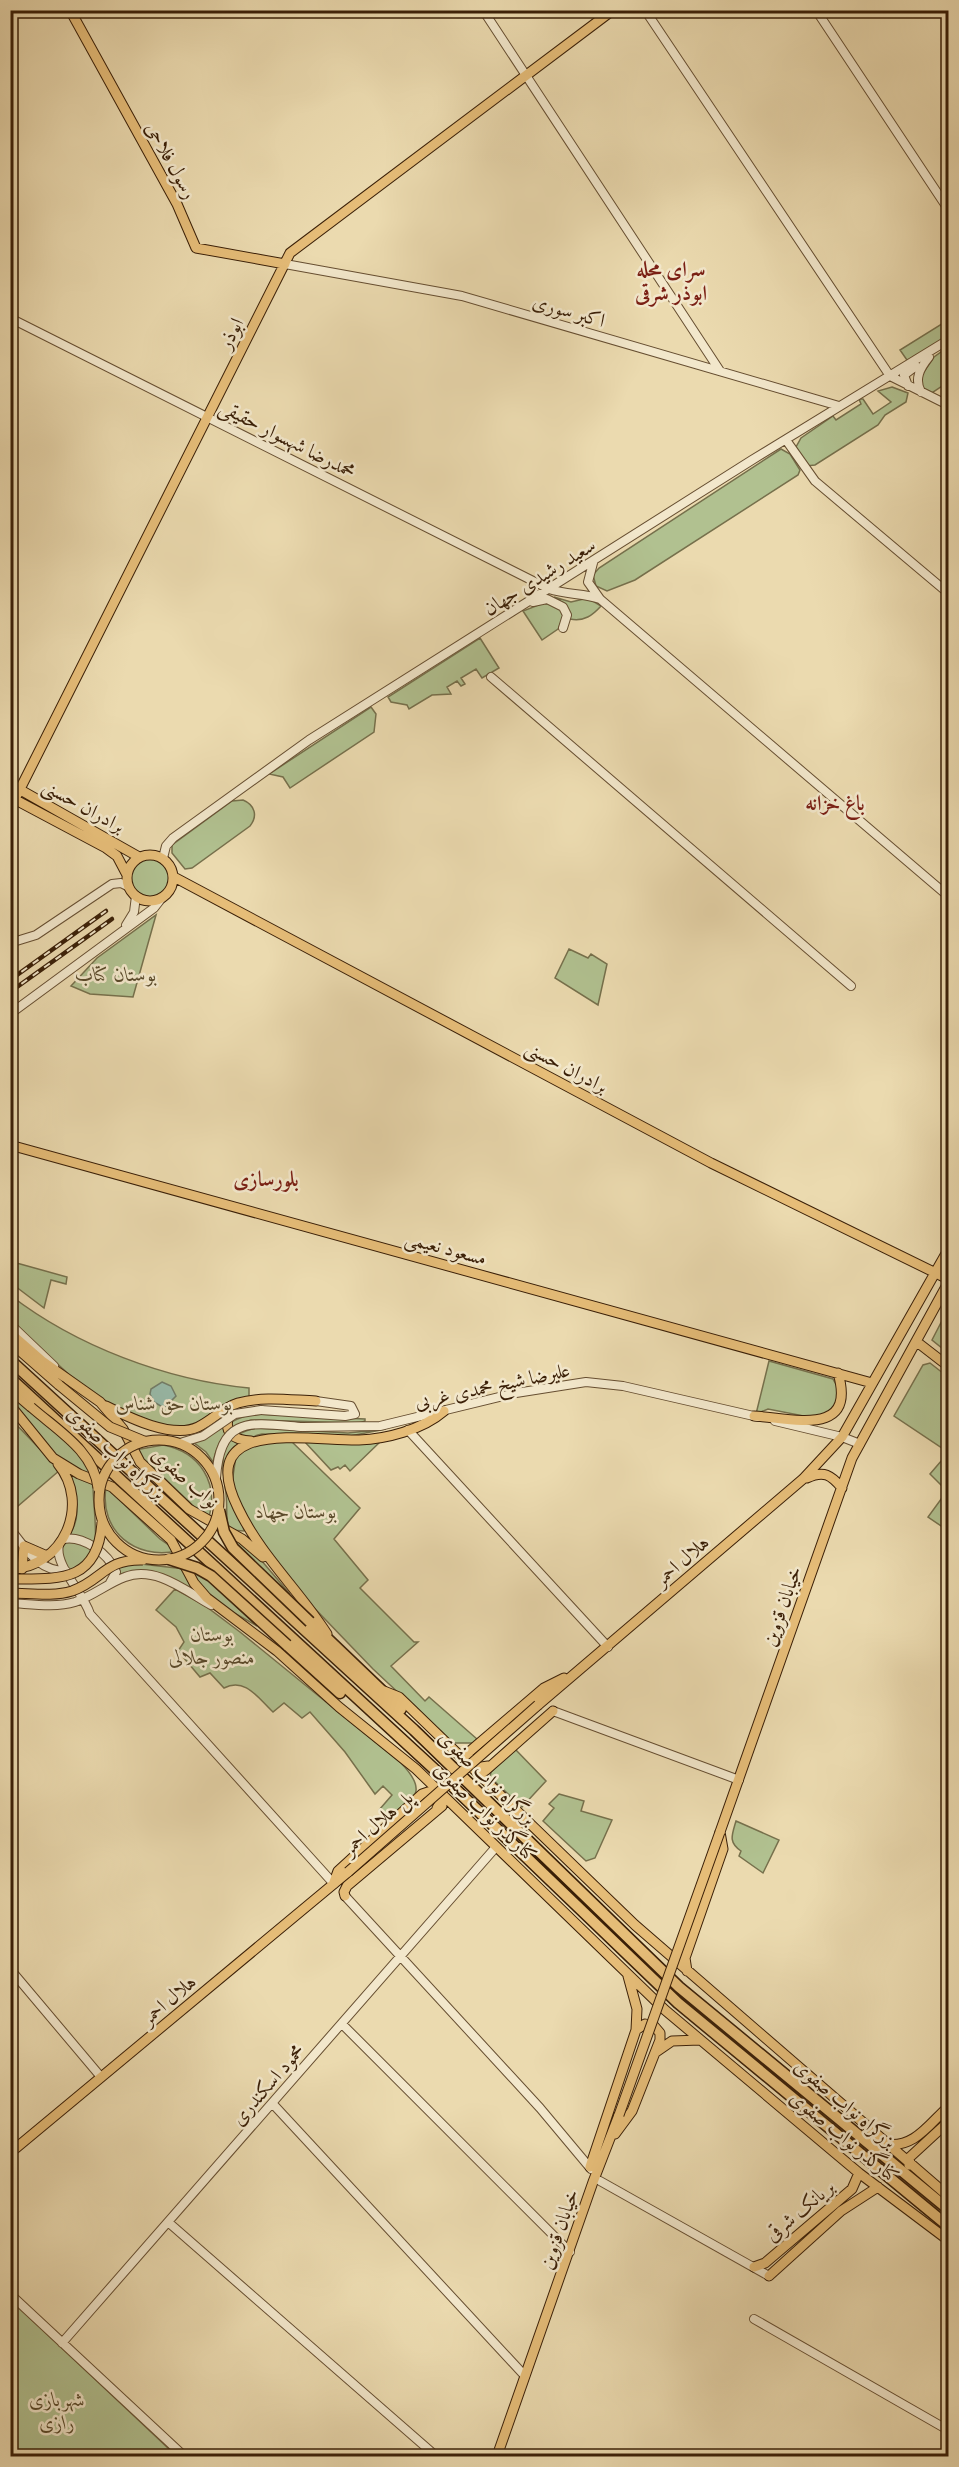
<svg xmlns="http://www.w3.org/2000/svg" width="959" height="2467" font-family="'Gentium Book Plus',Amiri,serif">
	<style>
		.green { fill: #b1c190; stroke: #76704c; stroke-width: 1.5 }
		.water { fill: #98bbaa; stroke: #727d69; stroke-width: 1.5 }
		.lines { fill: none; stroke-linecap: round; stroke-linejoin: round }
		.minor-casing { stroke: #664e31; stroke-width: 10 }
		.major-casing { stroke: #3a1f07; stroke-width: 11 }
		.highway-casing { stroke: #3a1f07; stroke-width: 13 }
		.minor { stroke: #f2e7cb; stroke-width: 8 }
		.major { stroke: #e6bd78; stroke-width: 9 }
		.highway { stroke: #e6bd78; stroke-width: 10 }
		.rail-casing { stroke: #3a1f07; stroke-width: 4.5 }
		.rail { stroke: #f2e7cb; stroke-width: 2; stroke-dasharray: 7; stroke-linecap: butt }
		.minor-bridge-casing { stroke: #664e31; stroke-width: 10; stroke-linecap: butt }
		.major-bridge-casing { stroke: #3a1f07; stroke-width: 11; stroke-linecap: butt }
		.highway-bridge-casing { stroke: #3a1f07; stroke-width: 13; stroke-linecap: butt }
		.minor-bridge { stroke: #f2e7cb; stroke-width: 8 }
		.major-bridge { stroke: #e6bd78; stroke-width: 9 }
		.highway-bridge { stroke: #e6bd78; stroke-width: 10 }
		.labels { text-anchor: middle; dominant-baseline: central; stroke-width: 5; stroke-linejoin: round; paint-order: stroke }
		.street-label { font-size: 20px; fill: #3a1f07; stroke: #f2e7cb }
		.park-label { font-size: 20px; font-style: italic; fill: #584829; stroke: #f2e7cb }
		.neighbourhood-label { font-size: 21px; font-weight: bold; fill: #7a1f14; stroke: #f2e7cb }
	</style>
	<rect width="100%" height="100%" fill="#ebdaaf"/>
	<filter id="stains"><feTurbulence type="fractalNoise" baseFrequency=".00333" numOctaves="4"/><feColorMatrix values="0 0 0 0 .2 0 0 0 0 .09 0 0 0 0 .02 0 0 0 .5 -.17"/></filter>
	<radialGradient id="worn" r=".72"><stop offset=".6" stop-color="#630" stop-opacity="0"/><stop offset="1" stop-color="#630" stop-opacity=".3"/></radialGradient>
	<path class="green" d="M 948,320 L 948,338 L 909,363 L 900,350 Z
		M 948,347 L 948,382 L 930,394 L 922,389 L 921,376 L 934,357 Z
		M 892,387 L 908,393 L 906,402 L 885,415 L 878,425 L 815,465 L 806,466 L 796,447 L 801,438 L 833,416 L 836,420 L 861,404 L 859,399 L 863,399 L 873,414 L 891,402 L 878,391 Z
		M 781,449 L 790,454 L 800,470 L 798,475 L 635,580 L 607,591 L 596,586 L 593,575 L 599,568 Z
		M 554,597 L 571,602 L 588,598 L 601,606 C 593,615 584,622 570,619 L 566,605 Z
		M 546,602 L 560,609 L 564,616 L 558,629 L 542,640 L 523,611 Z
		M 480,638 L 499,668 L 482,678 L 476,669 L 461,678 L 465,684 L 461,686 L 457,681 L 447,687 L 451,694 L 432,695 L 409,709 L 407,705 L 391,702 L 388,697 Z
		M 371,707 L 376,714 L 374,732 L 290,788 L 283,777 L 269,774 Z
		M 243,800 C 255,805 258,816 250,826 L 192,868 L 185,869 L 172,853 L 172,845 L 232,801 Z
		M130 878a20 20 0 1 1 40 0a20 20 0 1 1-40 0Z
		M 156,915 L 133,997 L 90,994 L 71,986 L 97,958 Z
		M 569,949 L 588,958 L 591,954 L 607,964 L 598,1005 L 555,978 Z
		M 13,1262 L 67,1277 L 66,1284 L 51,1280 L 44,1308 L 11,1283 Z
		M 10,1295 C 76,1346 166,1380 249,1388 L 249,1397 L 225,1404 L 190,1428 L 163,1426 L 116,1407 L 99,1397 L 76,1381 L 11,1321 Z
		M 948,1309 L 948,1353 L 932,1340 Z
		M 769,1361 L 833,1379 L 840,1391 L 834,1408 L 819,1419 L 768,1409 L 756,1414 Z
		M 930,1363 L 948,1377 L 948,1452 L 894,1416 L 923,1365 Z
		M 11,1394 L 81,1455 L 92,1476 L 57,1457 L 11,1401 Z
		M 256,1414 L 365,1419 L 365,1421 L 359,1423 L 251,1420 C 228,1426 218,1439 213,1462 L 206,1452 L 193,1442 C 217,1436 231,1416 256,1414 Z
		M 10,1418 L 60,1470 L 11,1512 L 10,1512 Z
		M 255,1428 L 348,1433 L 386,1429 L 350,1436 L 262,1434 C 232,1441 218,1464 227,1493 C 232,1506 242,1518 244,1531 L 230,1530 L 255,1553 L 290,1594 C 274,1579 244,1558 233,1539 C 224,1524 228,1510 226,1494 C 222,1462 215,1438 255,1428 Z
		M 290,1440 L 360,1508 L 334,1539 L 368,1580 L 360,1588 L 414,1642 L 418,1642 L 391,1666 L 425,1701 L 429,1697 L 477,1739 L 474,1743 L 452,1743 L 373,1669 L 295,1588 L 245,1516 L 232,1483 L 236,1456 L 252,1443 Z
		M 304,1441 L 381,1441 L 350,1471 L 345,1465 L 340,1469 L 338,1467 L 331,1470 Z
		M 163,1445 C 200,1452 220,1483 208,1520 L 154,1468 L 143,1461 L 135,1450 Z
		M 948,1453 L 948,1528 L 947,1530 L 928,1517 L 947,1491 L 930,1474 Z
		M 61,1465 L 93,1484 C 93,1505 97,1524 95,1545 L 69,1535 C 86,1512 72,1487 61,1465 Z
		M 106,1487 L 160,1539 L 177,1551 C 135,1560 99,1531 106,1487 Z
		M 70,1540 L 93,1549 L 83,1563 L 70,1571 L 59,1555 L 64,1543 Z
		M 132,1563 L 185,1569 L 193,1586 L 188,1588 C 158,1574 146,1564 114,1580 L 116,1567 Z
		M 189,1571 L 203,1575 L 257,1626 L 215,1602 Z
		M 175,1589 L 204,1605 L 240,1632 L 401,1763 C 429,1792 414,1798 390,1822 L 379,1810 L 392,1795 L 383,1786 L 375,1794 L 345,1752 L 310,1712 L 302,1718 L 284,1703 L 273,1712 C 258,1698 245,1677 224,1688 L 210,1673 L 200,1677 L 178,1651 L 184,1642 L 176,1627 L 156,1610 Z
		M 515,1749 L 546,1781 L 522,1807 L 490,1777 L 491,1772 Z
		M 559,1794 L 584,1801 L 581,1811 L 612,1820 L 595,1858 L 586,1861 L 543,1821 L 554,1808 L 549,1804 Z
		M 736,1821 L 779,1840 L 763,1873 L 739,1856 L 741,1851 C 728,1842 732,1835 736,1821 Z
		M 10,2299 L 169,2449 L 163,2456 L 11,2456 Z"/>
	<path class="water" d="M 162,1382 L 171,1386 L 176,1396 L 164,1408 L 154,1402 L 150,1394 L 151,1389 Z"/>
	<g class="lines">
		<g class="minor-casing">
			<path id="minor" d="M 483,10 L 720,371
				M 645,10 L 890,376 L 948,405
				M 816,10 L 948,209
				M 285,264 L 462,296 L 839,406
				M 10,318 L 549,589 C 567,595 584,593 600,599
				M 908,386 L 904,375 L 916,366
				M 921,392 C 914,379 920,368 929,357
				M 786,440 L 815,481 L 948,593
				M 593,563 L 588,582 L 600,599 L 948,896
				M 533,602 L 547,599 L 563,607 L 567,615 L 563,628
				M 491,677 L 851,986
				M 163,858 L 166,846 L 173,838 L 309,740 L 752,460 L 948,340
				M 126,925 L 134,912 L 136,896
				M 10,943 L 36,935 L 112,884 L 121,883 L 129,887
				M 10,1014 L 154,908 L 161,899
				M 10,1324 L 54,1366
				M 261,1410 L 345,1416 L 355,1414 L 351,1406 L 316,1401
				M 775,1421 L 842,1437 L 860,1444
				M 303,1427 L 380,1426 L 516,1393 L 586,1382 L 623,1386 L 758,1417
				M 408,1430 L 608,1647
				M 10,1529 C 27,1549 37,1571 66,1571
				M 63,1539 C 83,1535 108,1553 116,1572 L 110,1583
				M 59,1545 C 54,1565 83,1592 90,1614 L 334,1884
				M 10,1603 C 31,1604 55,1608 75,1602 C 93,1596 108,1583 125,1577 C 155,1565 186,1591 211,1605
				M 553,1711 L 739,1780
				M 345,1896 L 540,2108 L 591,2169
				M 10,1969 L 101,2077
				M 342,2024 L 570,2252
				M 272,2103 L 525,2376
				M 600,2181 L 769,2276
				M 168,2222 L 436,2456
				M 10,2294 L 184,2456
				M 754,2319 L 948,2430
				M 62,2343 L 496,1847"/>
		</g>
		<g class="major-casing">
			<path id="major" d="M 70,10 L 177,204 L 196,248 L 285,264
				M 10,784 L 139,857
				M 12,798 L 106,848 L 117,856 L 127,875
				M 15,799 L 290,253 L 613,10
				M127 878a23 23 0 1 1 46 0a23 23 0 1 1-46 0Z
				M 174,877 L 711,1163 L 948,1279
				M 10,1145 L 872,1383
				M 10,1333 L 42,1361 L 100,1402 L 123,1429 L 140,1462 L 189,1509 L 242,1539 L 263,1557
				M 10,1342 L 59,1385
				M 917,1342 L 948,1366
				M 10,1389 L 31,1407
				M 10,1405 L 53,1458 L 79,1474 L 112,1487 L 171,1540 L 194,1583 L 207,1598 L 277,1651 L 339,1707 L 416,1769 L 665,2010 L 859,2173 L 948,2240
				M 106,1406 C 130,1418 172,1439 198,1427 C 213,1420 222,1408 238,1403 C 263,1396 290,1400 316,1401
				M 229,1415 C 223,1433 234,1440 251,1441
				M 754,1416 C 791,1418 857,1438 838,1373
				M 807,1478 C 824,1470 831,1475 842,1488
				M 10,1569 C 64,1568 91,1504 58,1464
				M 22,1569 L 24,1546 L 47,1556
				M 327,1634 C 299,1590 261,1556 238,1508 C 193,1416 309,1441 359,1440 C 386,1439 422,1430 444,1411
				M 384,1691 L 399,1697 L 635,1925 L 948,2196
				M 538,1705 L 803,1479 L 842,1437 L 948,1250
				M 488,1766 L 475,1768 L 469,1761 L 469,1752 L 544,1688 L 564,1678
				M 485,1771 L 553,1711
				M 334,1882 L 338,1871 L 422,1794 L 431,1791 L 439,1798 L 440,1803 L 437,1808
				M 345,1896 L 344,1892 L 347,1886 L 442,1806
				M 687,1971 L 685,1958 L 723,1849 L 720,1832 L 852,1458 L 948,1283
				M 656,2052 L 672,2041 L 700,2040
				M 615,2134 L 632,2111 L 660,2040 L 660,2033 L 654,2026 L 645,2024 L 636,2030
				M 885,2144 C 914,2149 929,2124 948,2107
				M 10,2153 L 348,1872
				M 909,2165 L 910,2157 L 948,2122
				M 590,2167 L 636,2030 L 637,2009 L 628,1976
				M 754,2267 L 765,2263 L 852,2189 L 859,2173
				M 769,2276 L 841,2211 L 878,2187
				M 497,2456 L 593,2182 L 619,2115"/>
		</g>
		<g class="highway-casing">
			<path id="highway" d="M 10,1360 L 414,1730 L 679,1987 L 948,2209
				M 10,1378 L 445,1779 L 678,2003 L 948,2226
				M 310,1622 L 401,1709
				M 287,1645 L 340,1693"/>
		</g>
		<use href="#minor" class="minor"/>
		<use href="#major" class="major"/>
		<use href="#highway" class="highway"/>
		<g class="rail-casing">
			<path id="rail" d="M 10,980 L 106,911
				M 10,992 L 112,919"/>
		</g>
		<use href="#rail" class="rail"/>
		<g class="minor-bridge-casing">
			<path id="minor-bridge" d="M 180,1443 L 203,1436 L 235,1414 L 261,1410
				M 216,1478 C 220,1414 252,1423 303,1427"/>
		</g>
		<g class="major-bridge-casing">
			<path id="major-bridge" d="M 59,1385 L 110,1427 L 144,1441
				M 31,1407 C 57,1430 94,1451 98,1488
				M99 1500a60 60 0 1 1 120 0a60 60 0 1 1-120 0Z
				M 10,1579 C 59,1579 98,1583 102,1522
				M 10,1593 C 29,1593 53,1597 72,1591 C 103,1580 104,1559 143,1560
				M 348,1872 L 538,1705
				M 619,2115 L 720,1832"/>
		</g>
		<g class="highway-bridge-casing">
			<path id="highway-bridge" d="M 219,1510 L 224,1532 L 233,1548 L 310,1622
				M 169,1559 L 197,1568 L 211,1576 L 287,1645"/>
		</g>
		<use href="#minor-bridge" class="minor-bridge"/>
		<use href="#major-bridge" class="major-bridge"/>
		<use href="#highway-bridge" class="highway-bridge"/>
	</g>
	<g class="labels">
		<g class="street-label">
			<text transform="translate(172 160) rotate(61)">رسول فلاحی</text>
			<text transform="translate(569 310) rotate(16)">اکبر سوری</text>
			<text transform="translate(230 333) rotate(-63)">ابوذر</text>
			<text transform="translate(288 438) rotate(27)">محمدرضا شهسوار حقیقی</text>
			<text transform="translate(539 576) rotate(-32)">سعید رشیدی جهان</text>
			<text transform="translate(84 805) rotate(29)">برادران حسنی</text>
			<text transform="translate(567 1066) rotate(28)">برادران حسنی</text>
			<text transform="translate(446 1247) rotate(15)">مسعود نعیمی</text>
			<text transform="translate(492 1385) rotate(-12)">علیرضا شیخ محمدی غربی</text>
			<text transform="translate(117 1452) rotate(43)">بزرگراه نواب صفوی</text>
			<text transform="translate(186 1477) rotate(41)">نواب صفوی</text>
			<text transform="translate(681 1560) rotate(-41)">هلال احمر</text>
			<text transform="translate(781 1606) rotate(-71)">خیابان قزوین</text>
			<text transform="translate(488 1777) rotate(44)">بزرگراه نواب صفوی</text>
			<text transform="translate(486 1811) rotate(44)">کنارگذر نواب صفوی</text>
			<text transform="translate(377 1822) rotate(-41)">پل هلال احمر</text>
			<text transform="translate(168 1999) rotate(-40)">هلال احمر</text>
			<text transform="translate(267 2084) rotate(-49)">محمود اسکندری</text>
			<text transform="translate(846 2103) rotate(40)">بزرگراه نواب صفوی</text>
			<text transform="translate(845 2136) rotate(39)">کنارگذر نواب صفوی</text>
			<text transform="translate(799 2210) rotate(-40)">بریانک شرقی</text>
			<text transform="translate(558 2229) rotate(-71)">خیابان قزوین</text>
		</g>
		<g class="park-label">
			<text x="116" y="973">بوستان کتاب</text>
			<text x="174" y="1402">بوستان حق شناس</text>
			<text x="296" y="1510">بوستان جهاد</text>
			<text x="212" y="1633">بوستان<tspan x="212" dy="23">منصور جلالی</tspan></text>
			<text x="57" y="2398">شهربازی<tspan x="57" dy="23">رازی</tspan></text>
		</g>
		<g class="neighbourhood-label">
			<text x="671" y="268">سرای محله<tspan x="671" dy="24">ابوذر شرقی</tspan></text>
			<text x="835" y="802">باغ خزانه</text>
			<text x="266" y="1178">بلورسازی</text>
		</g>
	</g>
	<rect width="959" height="2467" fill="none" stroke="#ebdaaf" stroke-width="36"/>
	<rect x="12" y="12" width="935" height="2443" fill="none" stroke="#3a1f07" stroke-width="3"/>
	<rect x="18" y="18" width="923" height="2431" fill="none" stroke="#3a1f07" stroke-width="1.5"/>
	<rect width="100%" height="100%" filter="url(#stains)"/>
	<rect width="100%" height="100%" fill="url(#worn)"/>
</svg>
